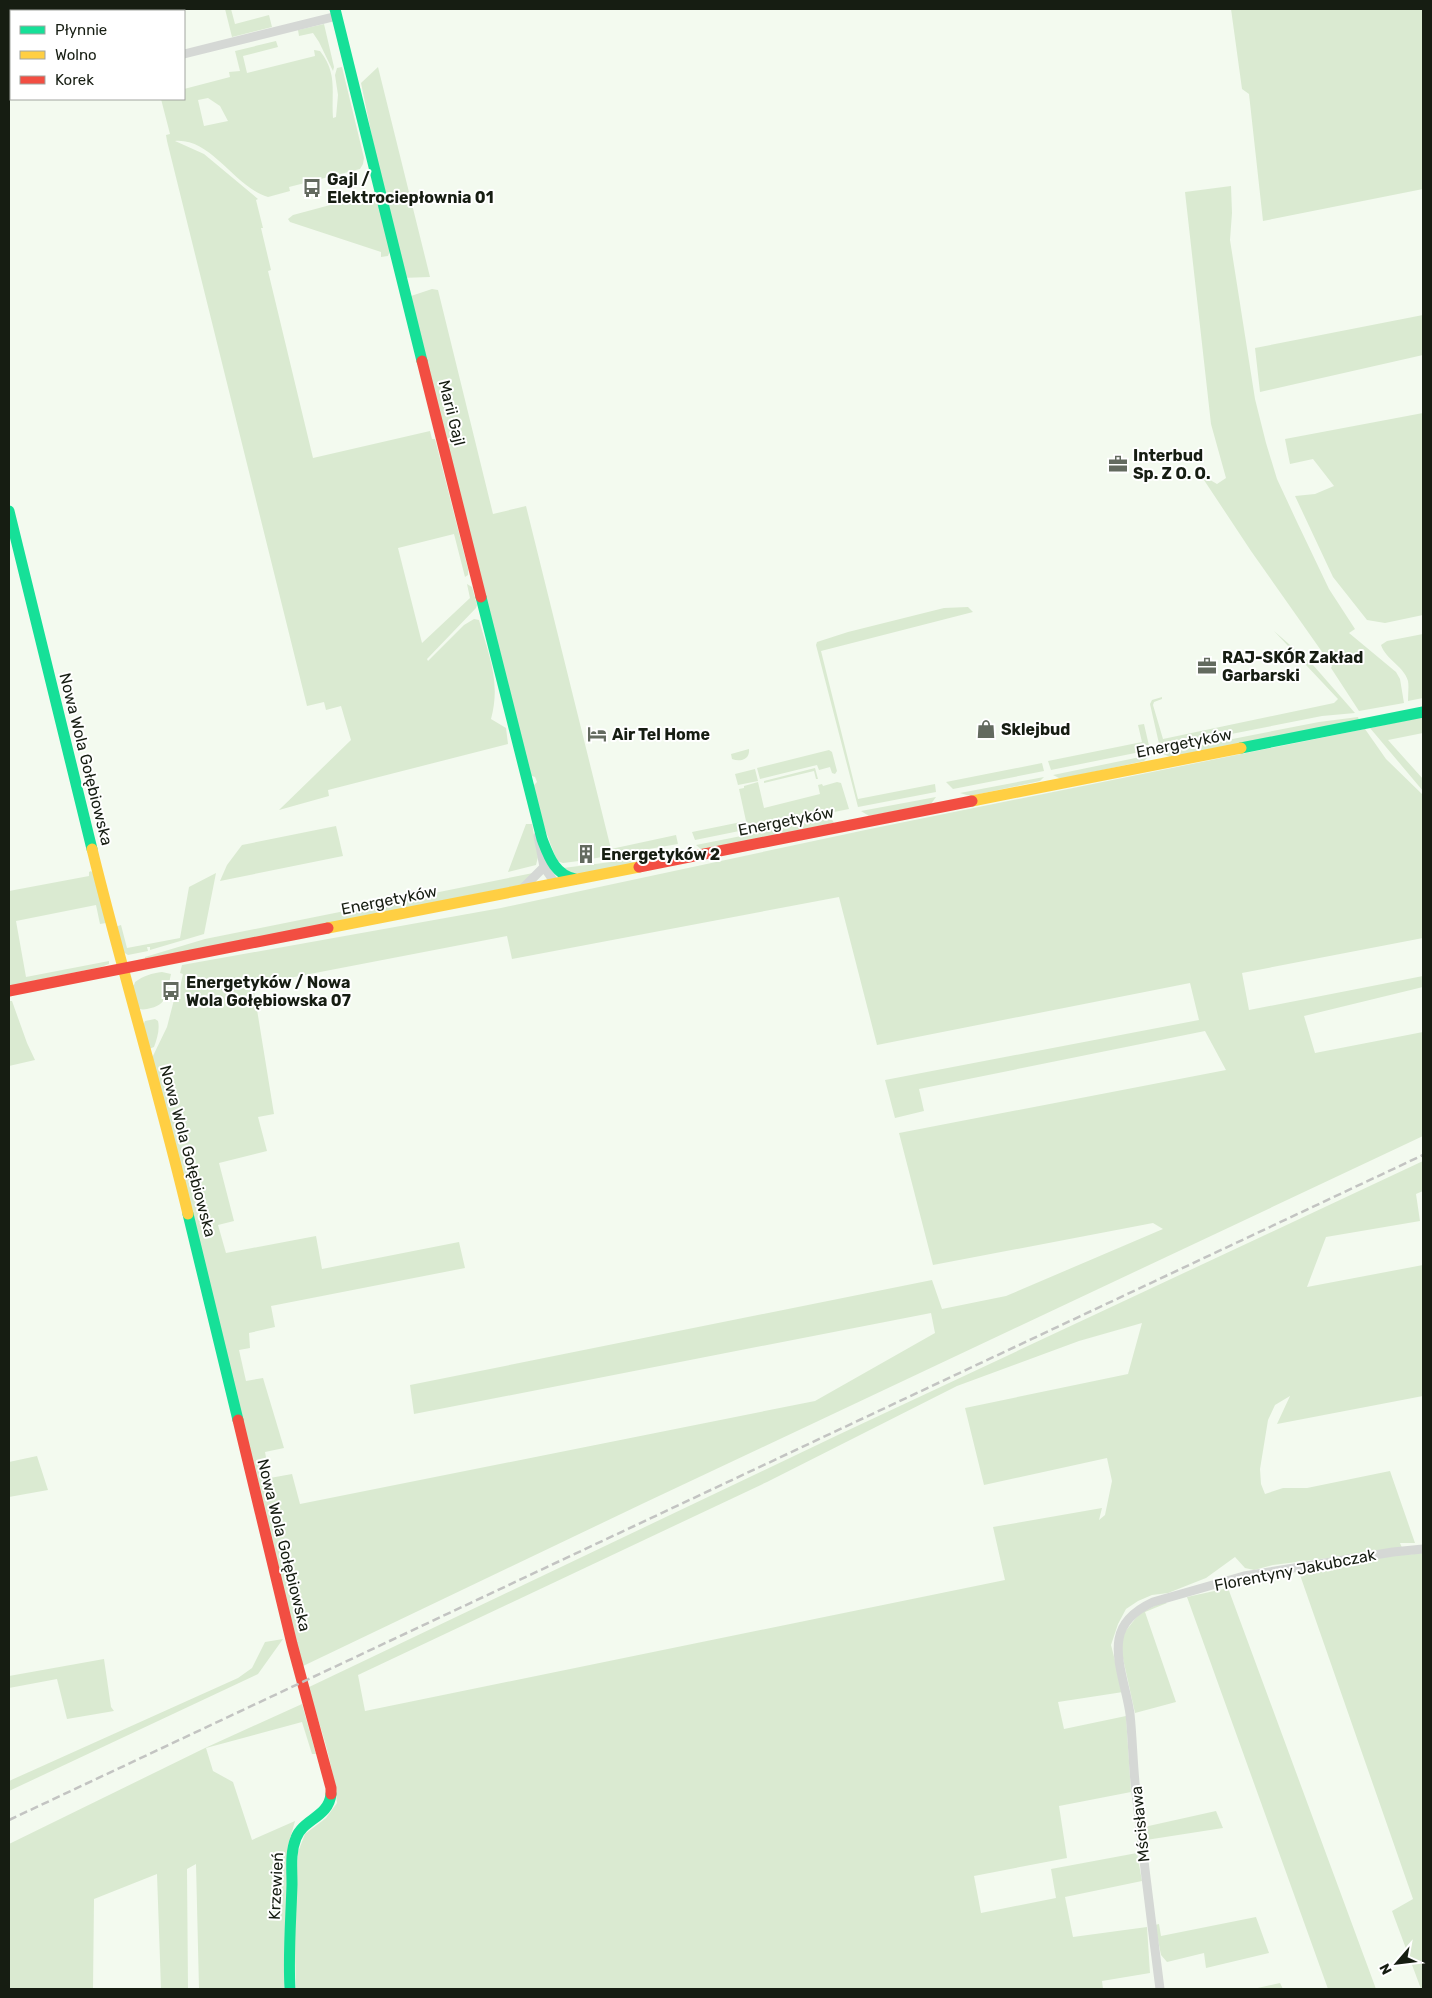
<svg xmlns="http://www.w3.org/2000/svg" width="1432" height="1998" font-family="Rubik,sans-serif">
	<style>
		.green { fill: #daead1; fill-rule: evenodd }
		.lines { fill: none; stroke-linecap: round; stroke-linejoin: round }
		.street { stroke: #d5d8d5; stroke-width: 9 }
		.fast { stroke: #16e098; stroke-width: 11 }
		.slow { stroke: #ffcf43; stroke-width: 11 }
		.jam { stroke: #f24e42; stroke-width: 11 }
		.rail { stroke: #c3c4c2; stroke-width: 2.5; stroke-dasharray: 8 4; stroke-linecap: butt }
		.labels { text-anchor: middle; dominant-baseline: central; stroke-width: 4; stroke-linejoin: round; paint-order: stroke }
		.poi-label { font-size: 16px; font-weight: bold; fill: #161d12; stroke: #fff; text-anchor: start }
		.street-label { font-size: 16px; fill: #161d12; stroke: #fff }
	</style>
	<rect width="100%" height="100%" fill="#f3faef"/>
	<path class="green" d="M 128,9 L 180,9 L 171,11 L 129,11 Z
		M 225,9 L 231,9 L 235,24 L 269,15 L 272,27 L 232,37 Z
		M 1231,9 L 1423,9 L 1423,189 L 1263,221 L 1249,94 L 1242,89 Z
		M 324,24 L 334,67 L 333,71 L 319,42 L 313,33 L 299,36 L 298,30 Z
		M 276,41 L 278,47 L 243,56 L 247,73 L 315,56 L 314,50 L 320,51 C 338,74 331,92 333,118 L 336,117 L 338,95 L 335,75 L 337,68 L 342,67 L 364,158 L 363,164 L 360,169 L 289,187 L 290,191 L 268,197 C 234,187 212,138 175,141 L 204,154 L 258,199 L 256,200 L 263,228 L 261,228 L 271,270 L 268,271 L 313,458 L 430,431 L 432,439 L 435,439 L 468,569 L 468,575 L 465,577 L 454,534 L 398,548 L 422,643 L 470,598 L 467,584 L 472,587 L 477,605 L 476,608 L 427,659 L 428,661 L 464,625 L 474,619 L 479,620 C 489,656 501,682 491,719 L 506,728 L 508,744 L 328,790 L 329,796 L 279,810 L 351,740 L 341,706 L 326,710 L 324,702 L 307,706 L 167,141 L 166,135 L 170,134 L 161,99 L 184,99 L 184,89 L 230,77 L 229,72 L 240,71 L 235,51 ZM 208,98 L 220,106 L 228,121 L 204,126 L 198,100 Z
		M 378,67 L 430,277 L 401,278 L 361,83 Z
		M 1231,186 L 1232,213 L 1230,240 L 1255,399 L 1266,443 L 1277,479 L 1297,522 L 1329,589 L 1355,629 L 1349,633 L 1396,672 L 1400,679 L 1404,703 L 1359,711 L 1331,668 L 1332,666 L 1251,551 L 1200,474 L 1217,484 L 1226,478 L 1211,424 L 1185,192 Z
		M 360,197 L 368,197 L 378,203 L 390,251 L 388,256 L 381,257 L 381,252 L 290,222 L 288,219 L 293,215 Z
		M 432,289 L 438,290 L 493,514 L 526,506 L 611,849 L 676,835 L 678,844 L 579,861 L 563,863 L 557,861 L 540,816 L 532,787 L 537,782 L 535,777 L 529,775 L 411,296 Z
		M 1423,315 L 1423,355 L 1260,392 L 1255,348 Z
		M 1423,413 L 1423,615 L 1385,623 L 1367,620 L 1333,577 L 1295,496 L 1315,494 L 1334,486 L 1313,459 L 1290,464 L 1285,439 Z
		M 968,607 L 973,612 L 821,651 L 858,799 L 935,784 L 936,792 L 858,807 L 816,645 L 817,642 L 848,632 L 944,608 Z
		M 1274,631 L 1313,665 L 1355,713 L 1322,716 L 1160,748 L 1150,704 L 1152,700 L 1162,697 L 1162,699 L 1154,702 L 1153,705 L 1163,739 L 1334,703 L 1338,699 Z
		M 1423,634 L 1423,698 L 1408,701 C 1408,694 1409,687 1408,681 C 1404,666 1386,660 1381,645 L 1387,641 Z
		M 1358,717 L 1359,720 L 1170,757 L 1161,753 L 1319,722 Z
		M 1423,717 L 1423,733 L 1388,740 L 1423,779 L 1423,791 L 1370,728 Z
		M 1144,724 L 1150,750 L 1051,770 L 1048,761 L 1142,742 L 1138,725 Z
		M 1365,729 L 1386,759 L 1423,795 L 1423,938 L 1242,973 L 1249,1010 L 1423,976 L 1423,987 L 1304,1016 L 1315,1053 L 1423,1032 L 1423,1136 L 644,1503 L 301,1667 L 151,1060 L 167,1027 L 175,996 L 178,996 L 183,974 L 180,973 L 182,965 L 501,908 L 870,829 ZM 839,897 L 877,1045 L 1190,983 L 1199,1020 L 885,1080 L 895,1118 L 924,1111 L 919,1089 L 1205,1031 L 1226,1070 L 899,1133 L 933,1265 L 1153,1223 L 1163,1229 L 1006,1296 L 942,1309 L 932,1280 L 410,1385 L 414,1414 L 931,1313 L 935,1333 L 815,1401 L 300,1504 L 292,1474 L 270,1478 L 265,1452 L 284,1448 L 263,1378 L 246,1381 L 239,1350 L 250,1348 L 249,1333 L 275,1327 L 271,1306 L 465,1268 L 459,1242 L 322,1269 L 316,1236 L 226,1253 L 218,1225 L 234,1221 L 219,1163 L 267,1151 L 258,1117 L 274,1114 L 253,985 L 507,936 L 512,959 Z
		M 749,749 C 750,760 740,762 732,759 L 731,754 Z
		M 829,750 L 832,752 L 837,771 L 835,774 L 832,773 L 830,767 L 819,770 L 817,765 L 760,779 L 757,768 Z
		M 1150,755 L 1144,761 L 1061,779 L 1053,775 Z
		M 1042,763 L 1044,771 L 953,789 L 946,782 Z
		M 815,768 L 818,779 L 816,779 L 814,771 L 764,783 L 764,781 Z
		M 755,769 L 758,781 L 738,785 L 735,774 Z
		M 1044,777 L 1040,781 L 970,796 L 960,793 Z
		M 758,782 L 764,808 L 820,794 L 818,785 L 822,784 L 823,786 L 837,782 L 841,783 L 849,809 L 695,840 L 692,832 L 746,821 L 739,789 L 744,788 L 744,786 Z
		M 936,797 L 931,804 L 869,816 L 861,811 Z
		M 831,818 L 834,823 L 702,850 L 696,845 Z
		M 526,824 L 532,824 L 538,857 L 536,865 L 508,872 Z
		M 336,826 L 343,856 L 220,881 L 227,865 L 242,845 Z
		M 678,849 L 672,855 L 579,874 L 568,872 L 563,868 L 611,862 Z
		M 91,871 L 93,873 L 106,923 L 100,924 L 96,905 L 16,921 L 26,977 L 109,961 L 109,964 L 101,967 L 9,986 L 9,891 L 89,876 L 89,872 Z
		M 216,873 L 204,934 L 150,950 L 150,947 L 147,947 L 148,951 L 128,955 L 123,952 L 115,927 L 121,925 L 127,948 L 180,938 L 189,887 Z
		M 533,873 L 523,884 L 516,886 L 145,960 L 145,957 L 205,939 Z
		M 162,972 L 171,974 C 167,990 169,1004 151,1008 C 147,1009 144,1010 139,1009 L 131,986 L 134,985 L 135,982 C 143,976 152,973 162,972 Z
		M 9,1001 L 12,1001 L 27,1043 L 35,1060 L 9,1066 Z
		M 155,1019 L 158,1021 C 160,1029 157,1039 154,1047 L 149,1049 L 142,1028 L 145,1021 Z
		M 1423,1161 L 1423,1191 L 1416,1194 L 1420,1221 L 1326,1237 L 1307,1287 L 1423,1265 L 1423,1396 L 1277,1424 L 1290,1396 L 1275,1405 L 1268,1420 L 1260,1469 L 1261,1484 L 1265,1494 L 1283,1488 L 1307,1488 L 1390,1471 L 1415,1543 L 1400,1543 L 1405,1555 L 1423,1553 L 1423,1989 L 1421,1989 L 1392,1911 L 1413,1899 L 1300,1575 L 1377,1560 L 1375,1552 L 1273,1565 L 1254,1570 L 1245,1568 L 1235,1557 L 1206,1578 L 1168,1593 L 1152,1595 L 1138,1601 L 1126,1609 L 1118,1624 L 1111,1645 L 1123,1692 L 1058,1702 L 1064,1729 L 1126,1716 L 1131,1792 L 1059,1806 L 1067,1858 L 974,1876 L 981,1913 L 1056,1898 L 1051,1869 L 1137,1853 L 1142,1881 L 1065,1897 L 1073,1937 L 1147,1927 L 1150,1973 L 1102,1981 L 1103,1989 L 296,1989 L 294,1922 L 298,1852 L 305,1834 L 326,1818 L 337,1803 C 333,1764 321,1725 307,1688 L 840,1434 ZM 1142,1323 L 1128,1374 L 965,1408 L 984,1485 L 1107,1458 L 1112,1481 L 1105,1515 L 1099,1520 L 1102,1508 L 993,1527 L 1005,1580 L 365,1711 L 358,1675 L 767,1482 L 957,1386 L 1079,1341 Z
		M 37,1456 L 48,1490 L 9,1497 L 9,1462 Z
		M 1228,1588 L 1376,1989 L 1328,1989 L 1187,1597 Z
		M 1162,1602 L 1167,1603 L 1145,1612 L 1176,1702 L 1135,1713 L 1120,1645 L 1124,1633 L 1139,1614 Z
		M 283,1639 L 258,1674 L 9,1791 L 9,1781 L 238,1678 L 252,1668 L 265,1642 Z
		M 104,1659 L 111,1707 L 114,1711 L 67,1719 L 57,1679 L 9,1688 L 9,1676 Z
		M 302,1704 L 316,1754 L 312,1754 L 302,1722 L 206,1748 L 213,1771 L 233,1782 L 252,1840 L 295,1821 L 288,1846 L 284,1989 L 199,1989 L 196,1864 L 187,1869 L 188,1989 L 161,1989 L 157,1874 L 94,1899 L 93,1989 L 9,1989 L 9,1844 L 205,1748 Z
		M 1216,1811 L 1223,1828 L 1146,1840 L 1144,1827 Z
		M 1256,1917 L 1269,1953 L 1206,1968 L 1204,1953 L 1167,1962 L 1161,1955 L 1155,1925 L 1159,1924 L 1161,1936 Z
		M 1280,1983 L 1283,1989 L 1253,1989 Z"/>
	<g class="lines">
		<path class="street" d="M 184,54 L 337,16
			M 538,836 L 544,867 L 555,883
			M 521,890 L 544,867
			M 1160,1989 C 1152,1926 1144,1864 1137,1801 C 1133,1772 1133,1743 1130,1714 C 1127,1691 1115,1661 1119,1639 C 1122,1621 1138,1609 1153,1602 L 1244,1576 L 1393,1552 L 1423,1549"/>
		<path class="fast" d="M 335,9 L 422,361
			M 9,511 L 92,849
			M 481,597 L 542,839 C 549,857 555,875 575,879
			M 1241,748 L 1423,712
			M 188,1214 L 238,1420
			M 290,1989 C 288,1954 291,1919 292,1884 C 292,1869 290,1853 296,1838 C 303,1819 329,1817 331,1794"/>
		<path class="slow" d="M 972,801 L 1241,748
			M 92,849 C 122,971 159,1092 188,1214
			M 328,928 L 639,867"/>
		<path class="jam" d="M 422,361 L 481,597
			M 639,867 L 972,801
			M 9,991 L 328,928
			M 238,1420 L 292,1644 L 331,1788 L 331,1794"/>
		<path class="rail" d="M 9,1820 L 1423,1155"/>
	</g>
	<defs>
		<g id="bus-bare" transform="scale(1.5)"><path d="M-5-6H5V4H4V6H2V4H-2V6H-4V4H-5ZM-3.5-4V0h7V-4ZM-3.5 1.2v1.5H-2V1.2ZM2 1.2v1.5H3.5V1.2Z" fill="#636a5f" stroke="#fff" stroke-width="2.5" paint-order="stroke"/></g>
		<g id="office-bare" transform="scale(1.5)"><path d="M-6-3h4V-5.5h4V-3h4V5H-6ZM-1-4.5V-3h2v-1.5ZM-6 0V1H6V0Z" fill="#636a5f" stroke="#fff" stroke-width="2.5" paint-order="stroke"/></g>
		<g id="shop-bare" transform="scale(1.5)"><path d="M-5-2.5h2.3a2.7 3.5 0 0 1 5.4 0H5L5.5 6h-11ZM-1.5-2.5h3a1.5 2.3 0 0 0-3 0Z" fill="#636a5f" stroke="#fff" stroke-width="2.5" paint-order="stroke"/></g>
		<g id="hotel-bare" transform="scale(1.5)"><path d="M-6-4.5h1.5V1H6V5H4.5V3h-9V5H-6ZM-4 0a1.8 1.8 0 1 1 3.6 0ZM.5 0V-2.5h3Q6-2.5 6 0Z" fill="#636a5f" stroke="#fff" stroke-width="2.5" paint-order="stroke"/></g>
		<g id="building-bare" transform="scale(1.5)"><path d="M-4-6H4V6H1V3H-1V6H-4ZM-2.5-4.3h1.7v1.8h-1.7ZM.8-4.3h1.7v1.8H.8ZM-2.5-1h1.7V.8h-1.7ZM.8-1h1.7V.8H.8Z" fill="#636a5f" stroke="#fff" stroke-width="2.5" paint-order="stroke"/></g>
	</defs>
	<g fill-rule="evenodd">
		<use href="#bus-bare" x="312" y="188"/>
		<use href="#office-bare" x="1118" y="464"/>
		<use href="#office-bare" x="1207" y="666"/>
		<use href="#shop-bare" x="986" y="729"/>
		<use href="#hotel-bare" x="597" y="734"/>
		<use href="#building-bare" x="586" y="854"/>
		<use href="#bus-bare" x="171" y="991"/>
	</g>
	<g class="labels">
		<g class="poi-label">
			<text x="327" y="179">Gajl /<tspan x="327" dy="18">Elektrociepłownia 01</tspan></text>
			<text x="1133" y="455">Interbud<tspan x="1133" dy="18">Sp. Z O. O.</tspan></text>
			<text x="1222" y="657">RAJ-SKÓR Zakład<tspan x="1222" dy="18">Garbarski</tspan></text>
			<text x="1001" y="729">Sklejbud</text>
			<text x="612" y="734">Air Tel Home</text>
			<text x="601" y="854">Energetyków 2</text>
			<text x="186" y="982">Energetyków / Nowa<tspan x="186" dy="18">Wola Gołębiowska 07</tspan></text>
		</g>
		<g class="street-label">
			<text transform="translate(452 413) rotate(76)">Marii Gajl</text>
			<text transform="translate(1184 743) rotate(-11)">Energetyków</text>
			<text transform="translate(86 759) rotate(76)">Nowa Wola Gołębiowska</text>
			<text transform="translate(786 821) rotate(-11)">Energetyków</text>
			<text transform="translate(389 900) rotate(-11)">Energetyków</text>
			<text transform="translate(188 1151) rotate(75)">Nowa Wola Gołębiowska</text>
			<text transform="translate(284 1545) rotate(76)">Nowa Wola Gołębiowska</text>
			<text transform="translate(1295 1570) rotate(-11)">Florentyny Jakubczak</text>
			<text transform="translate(1140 1824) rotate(-96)">Mścisława</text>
			<text transform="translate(276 1886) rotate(-87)">Krzewień</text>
		</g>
	</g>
	<rect width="1432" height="1998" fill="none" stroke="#161d12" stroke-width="20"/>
	<rect x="10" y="10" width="175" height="90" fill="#ffffff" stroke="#a2a5a0"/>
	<rect x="20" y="26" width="25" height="8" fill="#16e098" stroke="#a2a5a0"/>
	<text x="55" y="35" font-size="15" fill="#161d12">Płynnie</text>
	<rect x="20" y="51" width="25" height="8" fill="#ffcf43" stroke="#a2a5a0"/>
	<text x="55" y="60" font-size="15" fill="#161d12">Wolno</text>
	<rect x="20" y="76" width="25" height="8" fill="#f24e42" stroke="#a2a5a0"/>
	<text x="55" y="85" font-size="15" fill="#161d12">Korek</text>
	<g transform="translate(1397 1963) rotate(242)" stroke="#ffffff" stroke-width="4" paint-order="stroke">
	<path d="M0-4L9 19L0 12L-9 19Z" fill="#161d12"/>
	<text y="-8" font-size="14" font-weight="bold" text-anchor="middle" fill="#161d12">N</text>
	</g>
</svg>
